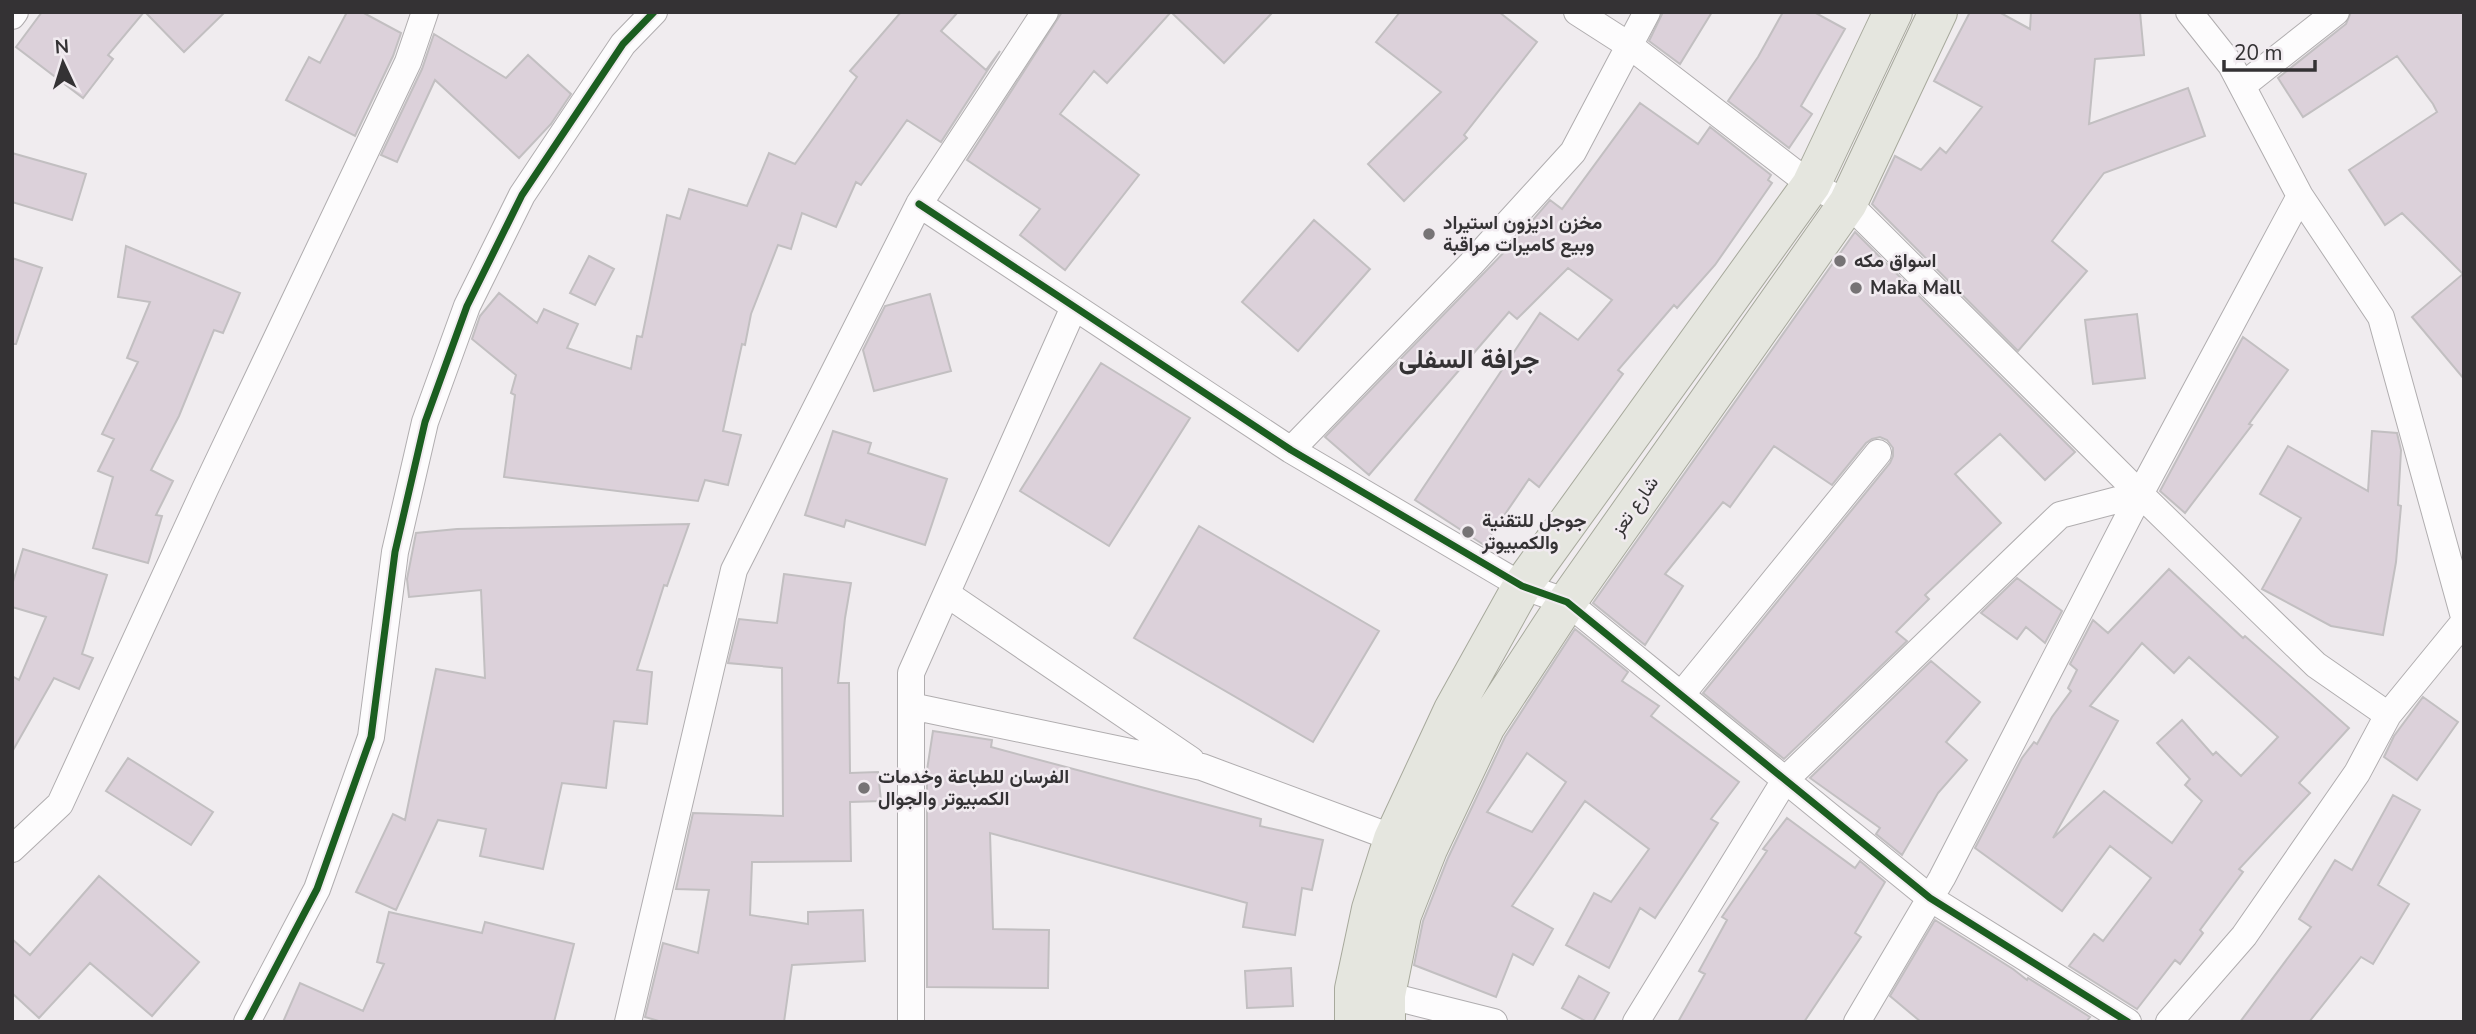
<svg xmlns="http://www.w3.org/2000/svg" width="2476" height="1034" font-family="'Nunito Sans',Vazirmatn,sans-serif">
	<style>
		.building { fill: #dcd1da; stroke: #c2bfc1; stroke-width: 2; fill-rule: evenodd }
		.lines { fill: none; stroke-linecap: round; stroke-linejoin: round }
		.street-casing { stroke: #b0adaf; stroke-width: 28 }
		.primary-casing { stroke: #a7a99c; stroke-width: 40 }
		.street { stroke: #fdfcfd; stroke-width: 26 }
		.primary { stroke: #e5e6df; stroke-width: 38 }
		.cycleway-casing { stroke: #f1ebf0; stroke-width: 11 }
		.cycleway { stroke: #1b5e20; stroke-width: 7 }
		.poi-dot { fill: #767375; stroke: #f1ebf0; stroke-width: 2.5 }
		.labels { text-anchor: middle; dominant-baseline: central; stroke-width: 5; stroke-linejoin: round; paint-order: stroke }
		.poi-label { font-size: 19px; font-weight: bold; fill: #343234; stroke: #f1ebf0; text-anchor: start }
		.street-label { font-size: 19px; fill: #343234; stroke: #f1ebf0 }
		.district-label { font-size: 26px; font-weight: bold; fill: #343234; stroke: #f1ebf0 }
	</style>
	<rect width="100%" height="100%" fill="#f0ecef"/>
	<path class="building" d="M 42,12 L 144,12 L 108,55 L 113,59 L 83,98 L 16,47 Z
		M 145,12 L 225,12 L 184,52 Z
		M 347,12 L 362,12 L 401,33 L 393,56 L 355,136 L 286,100 L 309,57 L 320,63 Z
		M 901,12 L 958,12 L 941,31 L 986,70 L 1000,51 L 941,142 L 907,120 L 861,185 L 856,182 L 836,227 L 802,213 L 791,249 L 778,245 L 751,314 L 745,345 L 742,344 L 723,431 L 741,435 L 728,485 L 705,480 L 698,501 L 504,477 L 515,395 L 511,393 L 516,375 L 472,339 L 480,316 L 499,293 L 537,323 L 544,309 L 578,324 L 567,348 L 631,369 L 637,336 L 642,337 L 667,215 L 680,219 L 689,189 L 747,206 L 769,153 L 795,164 L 857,77 L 850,71 Z
		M 1062,12 L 1171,12 L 1107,83 L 1094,71 L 1060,114 L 1139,175 L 1065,270 L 1020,235 L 1040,209 L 967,160 Z
		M 1171,12 L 1273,12 L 1224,63 Z
		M 1400,12 L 1499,12 L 1537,42 L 1464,135 L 1467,138 L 1404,201 L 1368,164 L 1441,92 L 1376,42 Z
		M 1663,12 L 1712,12 L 1680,64 L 1649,41 Z
		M 1783,12 L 1814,12 L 1845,29 L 1801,106 L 1812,114 L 1789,148 L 1728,101 L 1758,57 Z
		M 1970,12 L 1999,12 L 2030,29 L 2031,12 L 2140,12 L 2144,55 L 2095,59 L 2089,124 L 2188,88 L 2205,136 L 2104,173 L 2052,241 L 2087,271 L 2018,351 L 1872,204 L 1895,156 L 1921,170 L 1940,148 L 1946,153 L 1982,107 L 1934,81 Z
		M 2351,12 L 2464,12 L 2464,379 L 2412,317 L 2463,274 L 2402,213 L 2385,225 L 2349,170 L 2437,112 L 2433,104 L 2397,56 L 2303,117 L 2278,78 L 2346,24 Z
		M 434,34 L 506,78 L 528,55 L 571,94 L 551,124 L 519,158 L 435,80 L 397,162 L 381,155 L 422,69 Z
		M 1640,103 L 1698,144 L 1710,127 L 1771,175 L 1768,180 L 1772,183 L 1715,265 L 1677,308 L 1674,305 L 1618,370 L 1623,374 L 1539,487 L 1529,479 L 1484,545 L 1415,500 L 1540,313 L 1578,340 L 1612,300 L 1568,268 L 1517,319 L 1509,312 L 1369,475 L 1325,437 L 1513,243 L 1550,200 L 1562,209 Z
		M 12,153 L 86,174 L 72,220 L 12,202 Z
		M 1314,220 L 1370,269 L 1298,351 L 1242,302 Z
		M 1855,232 L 2075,452 L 2045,480 L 2000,434 L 1955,474 L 2001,523 L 1925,595 L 1929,599 L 1896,632 L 1907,641 L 1784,759 L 1703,693 L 1890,463 L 1893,456 L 1893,448 L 1887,440 L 1880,437 L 1872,439 L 1866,443 L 1832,485 L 1774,446 L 1730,507 L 1723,502 L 1665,574 L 1683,586 L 1645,645 L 1593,603 Z
		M 126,246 L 240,293 L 223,333 L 214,330 L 179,416 L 151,470 L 173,481 L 156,515 L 162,516 L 148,563 L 93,548 L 113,477 L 98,471 L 114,439 L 102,434 L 138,362 L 127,358 L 150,302 L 118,297 Z
		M 589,256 L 614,269 L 595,305 L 570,293 Z
		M 12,258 L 42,268 L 16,344 L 12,344 Z
		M 930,294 L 951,371 L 874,391 L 863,350 L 885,306 Z
		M 2137,314 L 2145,378 L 2093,384 L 2085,320 Z
		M 2243,337 L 2288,370 L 2249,424 L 2252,425 L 2185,513 L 2160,491 Z
		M 1101,363 L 1190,418 L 1109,546 L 1020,491 Z
		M 833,431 L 871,443 L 868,453 L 947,479 L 925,545 L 846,520 L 844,527 L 805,515 Z
		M 2372,431 L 2397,433 L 2401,450 L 2398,505 L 2401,506 L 2396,562 L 2383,635 L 2331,626 L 2262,589 L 2301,518 L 2260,494 L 2288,446 L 2368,491 Z
		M 689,524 L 667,586 L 664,585 L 637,670 L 652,672 L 647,724 L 614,721 L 606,788 L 562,783 L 543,869 L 480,856 L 486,829 L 438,820 L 396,910 L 356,892 L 393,814 L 405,820 L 436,669 L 485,678 L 481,590 L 409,597 L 407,579 L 416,533 L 457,529 Z
		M 1199,526 L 1379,631 L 1313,742 L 1134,638 Z
		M 23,549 L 107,575 L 82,654 L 93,658 L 79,689 L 54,678 L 12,752 L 12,676 L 19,680 L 46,617 L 12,607 L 12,585 Z
		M 2169,569 L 2243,638 L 2245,636 L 2349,728 L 2299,783 L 2310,793 L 2239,869 L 2243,872 L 2200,930 L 2203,933 L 2180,964 L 2175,960 L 2137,1009 L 2069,966 L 2094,934 L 2103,941 L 2151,878 L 2110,846 L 2062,911 L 1975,848 L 2022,758 L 2034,742 L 2037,744 L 2052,717 L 2071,691 L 2068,688 L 2077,670 L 2070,664 L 2093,620 L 2108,633 ZM 2142,643 L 2174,673 L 2189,657 L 2278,737 L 2241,776 L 2216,752 L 2213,755 L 2182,720 L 2157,743 L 2190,779 L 2185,785 L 2202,801 L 2172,843 L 2104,791 L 2053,838 L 2118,721 L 2090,706 Z
		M 784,574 L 851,583 L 845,618 L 838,683 L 849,683 L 850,773 L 878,772 L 881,801 L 850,802 L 851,861 L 752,862 L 750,915 L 808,924 L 808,912 L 863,910 L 865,961 L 792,965 L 784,1022 L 662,1022 L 645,1017 L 663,943 L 698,953 L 709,890 L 676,889 L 693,813 L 783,816 L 782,668 L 728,663 L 739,619 L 777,623 Z
		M 2017,578 L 2062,611 L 2045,643 L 2026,627 L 2017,639 L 1981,613 Z
		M 1575,629 L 1628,672 L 1622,681 L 1659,706 L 1651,716 L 1739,782 L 1711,819 L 1718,823 L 1655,918 L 1640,908 L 1609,968 L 1566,945 L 1594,893 L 1611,902 L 1649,849 L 1585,801 L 1512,906 L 1553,929 L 1533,965 L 1513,954 L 1496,997 L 1414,965 L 1423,921 L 1448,858 L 1505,737 ZM 1527,753 L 1566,782 L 1532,832 L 1487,812 Z
		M 1931,661 L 1980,702 L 1946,742 L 1967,760 L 1938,793 L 1902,855 L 1876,834 L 1880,828 L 1810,778 Z
		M 2423,697 L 2458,722 L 2417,780 L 2384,757 L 2394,736 Z
		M 933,731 L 992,740 L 991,747 L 1261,819 L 1260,826 L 1323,840 L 1312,890 L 1302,888 L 1295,935 L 1243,927 L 1247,903 L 990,833 L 993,929 L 1049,930 L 1048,988 L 927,987 L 927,770 Z
		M 128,758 L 213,812 L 191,845 L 106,791 Z
		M 2393,795 L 2420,810 L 2378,885 L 2409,904 L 2373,964 L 2361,957 L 2309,1022 L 2240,1022 L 2311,927 L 2299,919 L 2335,860 L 2352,870 Z
		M 1787,818 L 1855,868 L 1860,861 L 1885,882 L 1855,933 L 1861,937 L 1804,1022 L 1678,1022 L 1705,974 L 1699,971 L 1727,920 L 1722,917 L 1767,851 L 1763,849 Z
		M 99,876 L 199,962 L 152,1016 L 90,963 L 39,1018 L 12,993 L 12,939 L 30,955 Z
		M 389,912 L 482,933 L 485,922 L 574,944 L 554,1022 L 283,1022 L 300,983 L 363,1011 L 384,964 L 377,962 Z
		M 1935,920 L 2013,969 L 2027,980 L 2028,978 L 2090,1017 L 2086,1022 L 1921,1022 L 1890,996 Z
		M 1291,968 L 1293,1006 L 1247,1008 L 1245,971 Z
		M 1579,976 L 1609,993 L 1593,1022 L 1587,1022 L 1562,1008 Z"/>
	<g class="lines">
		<g class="street-casing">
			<path id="street" d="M 1577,12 L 1630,46 L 1811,185 L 1848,203 L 2140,494 L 2316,665 L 2388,715
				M 2189,12 L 2231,65 L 2300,196 L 2381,317 L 2464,617
				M 12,16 L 15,12
				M 2242,86 L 2336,12
				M 919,204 L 1291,450 L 1522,586 L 1567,602 L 1930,898 L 2128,1022
				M 1291,450 L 1471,264 L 1573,152 L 1647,12
				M 947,594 L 1191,760
				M 1681,695 L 1878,453
				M 911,706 L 1202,767 L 1407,843
				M 12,849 L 60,804 L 205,489 L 408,62 L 425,12
				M 1386,995 L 1494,1022
				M 247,1022 L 317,889 L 371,737 L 395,552 L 425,422 L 467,306 L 522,195 L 623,44 L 654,12
				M 628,1022 L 734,570 L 919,204 L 1045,12
				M 911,1022 L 911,673 L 1074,307
				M 1636,1022 L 1785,780 L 2060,515 L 2140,494
				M 1857,1022 L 1942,878 L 2140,494 L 2300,196
				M 2169,1022 L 2244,936 L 2357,773 L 2388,715 L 2464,622"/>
		</g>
		<g class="primary-casing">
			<path id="primary" d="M 1354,1022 L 1354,989 L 1371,909 L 1393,839 L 1453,710 L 1522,586 L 1811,185 L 1893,12
				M 1386,1022 L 1386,995 L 1402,915 L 1428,849 L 1486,726 L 1567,602 L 1848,203 L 1938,12"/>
		</g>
		<use href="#street" class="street"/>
		<use href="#primary" class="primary"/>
		<g class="cycleway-casing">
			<path id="cycleway" d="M 919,204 L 1291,450 L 1522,586 L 1567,602 L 1930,898 L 2128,1022
				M 247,1022 L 317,889 L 371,737 L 395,552 L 425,422 L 467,306 L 522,195 L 623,44 L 654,12"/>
		</g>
		<use href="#cycleway" class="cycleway"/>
	</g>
	<g class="poi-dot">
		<circle cx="1429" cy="234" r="7"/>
		<circle cx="1840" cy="261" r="7"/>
		<circle cx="1856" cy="288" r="7"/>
		<circle cx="1468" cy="532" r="7"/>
		<circle cx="864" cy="788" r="7"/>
	</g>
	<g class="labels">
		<g class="poi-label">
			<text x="1443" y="223">مخزن اديزون استيراد<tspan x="1443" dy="22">وبيع كاميرات مراقبة</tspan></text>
			<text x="1854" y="261">اسواق مكه</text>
			<text x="1870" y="288">Maka Mall</text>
			<text x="1482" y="521">جوجل للتقنية<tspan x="1482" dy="22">والكمبيوتر</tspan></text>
			<text x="878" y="777">الفرسان للطباعة وخدمات<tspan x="878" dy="22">الكمبيوتر والجوال</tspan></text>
		</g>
		<g class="street-label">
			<text transform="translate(1635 506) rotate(-55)">شارع تعز</text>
		</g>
		<g class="district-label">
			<text x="1469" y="359">جرافة السفلى</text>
		</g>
	</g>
	<rect width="2476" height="1034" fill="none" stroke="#343234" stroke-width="28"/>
	<g transform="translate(63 63) rotate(356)" stroke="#f1ebf0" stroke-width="5" paint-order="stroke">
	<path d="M0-5L12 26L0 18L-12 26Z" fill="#343234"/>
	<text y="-10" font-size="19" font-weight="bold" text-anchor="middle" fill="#343234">N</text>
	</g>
	<path d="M2224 60v10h91v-10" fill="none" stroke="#343234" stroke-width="3.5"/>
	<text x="2234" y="60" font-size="21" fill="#343234" stroke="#f1ebf0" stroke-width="5" paint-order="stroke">20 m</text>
</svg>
